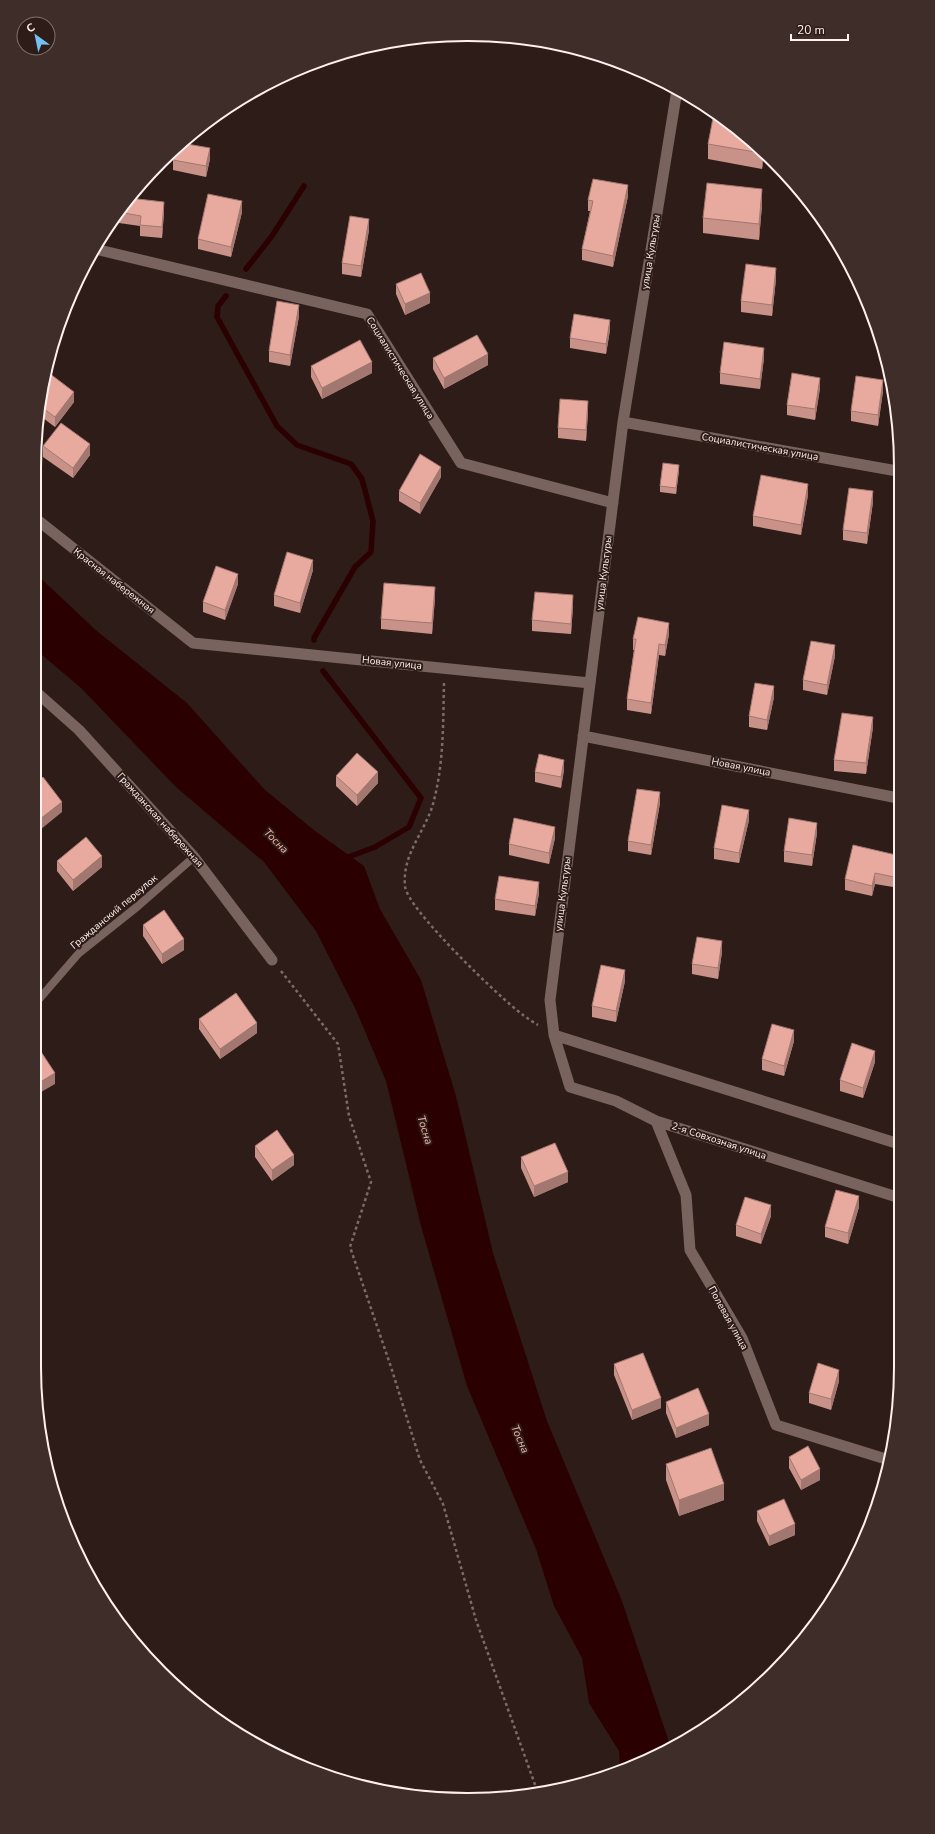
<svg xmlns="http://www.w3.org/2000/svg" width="935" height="1834" font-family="'Nunito Sans',sans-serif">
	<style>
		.water { fill: #2b0000 }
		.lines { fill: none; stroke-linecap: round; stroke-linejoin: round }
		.stream { stroke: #2b0000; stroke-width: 5.5 }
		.path { stroke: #7c6c69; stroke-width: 2.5; stroke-dasharray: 3 3; stroke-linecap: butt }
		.service { stroke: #79635f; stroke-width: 8 }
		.minor { stroke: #79635f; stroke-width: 11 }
		.wall { fill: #c89289 }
		.shaded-wall { fill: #a2776f }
		.building { fill: #e8aa9f; stroke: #a2776f }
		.labels { text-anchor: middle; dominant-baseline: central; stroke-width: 4; stroke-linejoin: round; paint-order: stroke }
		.street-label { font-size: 10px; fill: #fef1ee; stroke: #2e1c19 }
		.water-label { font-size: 11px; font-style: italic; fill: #f8b2a5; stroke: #2e1c19 }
		.rim { fill: none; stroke: #fef1ee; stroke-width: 2 }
	</style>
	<rect width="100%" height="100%" fill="#2e1c19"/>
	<path class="water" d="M 35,573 L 98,632 L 187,703 L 264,789 L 315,831 L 364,866 L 380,909 L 421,980 L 456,1096 L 493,1253 L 547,1421 L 622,1601 L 671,1748 L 659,1755 L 620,1771 L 619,1751 L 589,1703 L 582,1658 L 554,1606 L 536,1549 L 467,1386 L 421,1226 L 386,1081 L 356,1010 L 316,931 L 264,862 L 176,787 L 81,688 L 35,649 Z"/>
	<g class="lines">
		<path class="stream" d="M 246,269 L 272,236 L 304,186
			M 226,296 L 218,306 L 217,317 L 277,426 L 297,445 L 351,464 L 362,479 L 373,521 L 371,552 L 355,567 L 314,638 L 314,640
			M 323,671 L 421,798 L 409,827 L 375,847 L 343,859"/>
		<path class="path" d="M 444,683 C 443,723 444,764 433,804 C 425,832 402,854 405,886 C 406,908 501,999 523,1015 C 528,1019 533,1022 538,1025
			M 281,971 L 338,1044 L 349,1116 L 371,1182 L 350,1247 L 391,1367 L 420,1460 L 443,1504 L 476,1620 L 538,1793"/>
		<path class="service" d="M 34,1005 L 79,953 L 138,906 L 194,857"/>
		<path class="minor" d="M 677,90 L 623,422 L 550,1000 L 554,1035 L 570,1087 L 616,1101 L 656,1121 L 900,1198
			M 95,249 L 367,314 L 461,463 L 613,503
			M 623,422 L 897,471
			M 35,518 L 193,643 L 590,683
			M 35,691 L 79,730 L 194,857 L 272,960
			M 583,736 L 898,798
			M 554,1035 L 899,1144
			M 656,1121 L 686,1195 L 690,1250 L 742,1338 L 776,1425 L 889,1460"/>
	</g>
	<path class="wall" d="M 732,124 L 764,156 L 762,169 L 708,159 L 708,144 Z
		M 210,159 L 206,177 L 173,170 L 173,160 Z
		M 628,196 L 613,267 L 582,260 L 582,249 L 590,211 L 588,211 L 588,200 Z
		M 123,204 L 164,212 L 162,238 L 140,236 L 140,226 L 112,222 Z
		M 762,205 L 759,240 L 703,233 L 703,218 Z
		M 242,212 L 231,257 L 198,249 L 198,239 Z
		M 369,230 L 361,277 L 342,274 L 342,263 Z
		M 776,279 L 772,316 L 741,312 L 741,301 Z
		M 396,284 L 430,303 L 405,315 L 396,294 Z
		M 299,316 L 290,366 L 269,362 L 269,351 Z
		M 610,330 L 606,354 L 570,348 L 570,338 Z
		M 433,358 L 488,365 L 444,389 L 433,369 Z
		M 764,358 L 760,389 L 720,384 L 720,373 Z
		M 311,366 L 372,373 L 322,399 L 311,377 Z
		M 45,379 L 74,402 L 55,427 L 39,415 Z
		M 820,388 L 815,420 L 787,415 L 787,405 Z
		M 883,391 L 878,426 L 851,421 L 851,411 Z
		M 588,412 L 586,441 L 558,438 L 558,428 Z
		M 43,446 L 90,455 L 73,478 L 43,457 Z
		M 679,470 L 676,494 L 660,492 L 660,486 Z
		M 441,477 L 420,514 L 399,501 L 399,491 Z
		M 808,495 L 801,535 L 753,526 L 753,516 Z
		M 873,502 L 867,544 L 843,540 L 843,530 Z
		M 313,570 L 300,613 L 274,606 L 274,595 Z
		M 238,584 L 225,620 L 203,612 L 203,602 Z
		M 435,598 L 432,634 L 381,629 L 381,619 Z
		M 573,606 L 571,634 L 532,631 L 532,620 Z
		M 669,634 L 665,656 L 659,655 L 651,714 L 627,710 L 627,699 L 634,650 L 633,650 L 633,639 Z
		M 835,656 L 827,695 L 803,690 L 803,680 Z
		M 774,697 L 767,730 L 749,727 L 749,716 Z
		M 873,727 L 866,774 L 834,771 L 834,760 Z
		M 564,770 L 561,788 L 535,782 L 535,772 Z
		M 336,776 L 378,783 L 357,806 L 336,786 Z
		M 660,803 L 651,855 L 628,851 L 628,841 Z
		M 749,820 L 739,863 L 714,859 L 714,848 Z
		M 817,833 L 812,866 L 784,862 L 784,851 Z
		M 555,838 L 549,864 L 509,855 L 509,844 Z
		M 898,844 L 899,888 L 875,884 L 872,896 L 845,890 L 845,879 L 896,855 Z
		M 57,861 L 102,867 L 73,891 L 57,871 Z
		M 539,893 L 535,916 L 495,910 L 495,899 Z
		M 143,925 L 184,950 L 162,964 L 143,936 Z
		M 722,952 L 718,979 L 692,974 L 692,964 Z
		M 625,981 L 616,1022 L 592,1017 L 592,1006 Z
		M 199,1019 L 257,1033 L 220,1059 L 199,1029 Z
		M 794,1041 L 784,1076 L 762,1070 L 762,1059 Z
		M 875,1062 L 863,1098 L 840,1091 L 840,1080 Z
		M 255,1146 L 294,1165 L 272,1181 L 255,1157 Z
		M 521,1157 L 568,1182 L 534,1197 L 521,1168 Z
		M 859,1207 L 848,1244 L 825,1237 L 825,1227 Z
		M 771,1216 L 761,1244 L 736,1236 L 736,1225 Z
		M 614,1364 L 661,1408 L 632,1420 L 614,1375 Z
		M 839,1381 L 831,1410 L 809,1403 L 809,1393 Z
		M 666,1402 L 709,1425 L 676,1438 L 666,1413 Z
		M 789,1457 L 820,1480 L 801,1490 L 789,1468 Z
		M 666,1464 L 724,1500 L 679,1516 L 666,1480 Z
		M 757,1511 L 795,1535 L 769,1546 L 757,1521 Z"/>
	<path class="shaded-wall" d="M 210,148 L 210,159 L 206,177 L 206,166 Z
		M 762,154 L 764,156 L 762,169 Z
		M 628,185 L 628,196 L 613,267 L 613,256 Z
		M 762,189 L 762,205 L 759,240 L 759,224 Z
		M 242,201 L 242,212 L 231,257 L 231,247 Z
		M 164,202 L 164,212 L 162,238 L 162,227 Z
		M 369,219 L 369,230 L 361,277 L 361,266 Z
		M 776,268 L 776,279 L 772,316 L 772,305 Z
		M 430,293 L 430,303 L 405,315 L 405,304 Z
		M 299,305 L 299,316 L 290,366 L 290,355 Z
		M 610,320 L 610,330 L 606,354 L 606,344 Z
		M 764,348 L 764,358 L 760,389 L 760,379 Z
		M 488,354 L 488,365 L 444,389 L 444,378 Z
		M 372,362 L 372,373 L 322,399 L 322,388 Z
		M 820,378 L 820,388 L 815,420 L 815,409 Z
		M 883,380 L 883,391 L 878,426 L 878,415 Z
		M 74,392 L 74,402 L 55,427 L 55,417 Z
		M 588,401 L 588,412 L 586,441 L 586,430 Z
		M 90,444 L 90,455 L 73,478 L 73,468 Z
		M 679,465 L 679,470 L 676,494 L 676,488 Z
		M 441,467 L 441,477 L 420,514 L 420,503 Z
		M 808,484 L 808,495 L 801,535 L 801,525 Z
		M 873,491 L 873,502 L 867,544 L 867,533 Z
		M 313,560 L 313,570 L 300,613 L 300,603 Z
		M 238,574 L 238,584 L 225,620 L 225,610 Z
		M 435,587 L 435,598 L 432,634 L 432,623 Z
		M 573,595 L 573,606 L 571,634 L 571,624 Z
		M 669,623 L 669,634 L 665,656 L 665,645 Z
		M 659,644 L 659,655 L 651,714 L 651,703 Z
		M 835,645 L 835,656 L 827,695 L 827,685 Z
		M 774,686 L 774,697 L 767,730 L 767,720 Z
		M 873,717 L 873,727 L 866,774 L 866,763 Z
		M 564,760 L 564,770 L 561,788 L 561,777 Z
		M 378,772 L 378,783 L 357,806 L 357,795 Z
		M 660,792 L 660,803 L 651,855 L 651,845 Z
		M 62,802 L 62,812 L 35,834 L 35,823 Z
		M 749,810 L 749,820 L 739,863 L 739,853 Z
		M 817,823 L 817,833 L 812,866 L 812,855 Z
		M 555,827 L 555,838 L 549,864 L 549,853 Z
		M 102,856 L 102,867 L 73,891 L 73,880 Z
		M 875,873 L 875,884 L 872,896 L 872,886 Z
		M 539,882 L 539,893 L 535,916 L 535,906 Z
		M 184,939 L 184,950 L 162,964 L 162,954 Z
		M 722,941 L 722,952 L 718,979 L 718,968 Z
		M 625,970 L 625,981 L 616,1022 L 616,1011 Z
		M 257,1023 L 257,1033 L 220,1059 L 220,1049 Z
		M 794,1030 L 794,1041 L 784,1076 L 784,1066 Z
		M 875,1051 L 875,1062 L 863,1098 L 863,1088 Z
		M 55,1073 L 55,1084 L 34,1096 L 34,1086 Z
		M 294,1155 L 294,1165 L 272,1181 L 272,1170 Z
		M 568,1172 L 568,1182 L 534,1197 L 534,1186 Z
		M 859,1196 L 859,1207 L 848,1244 L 848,1233 Z
		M 771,1205 L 771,1216 L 761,1244 L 761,1234 Z
		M 839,1370 L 839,1381 L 831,1410 L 831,1399 Z
		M 661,1398 L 661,1408 L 632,1420 L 632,1410 Z
		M 709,1414 L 709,1425 L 676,1438 L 676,1428 Z
		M 820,1469 L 820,1480 L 801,1490 L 801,1480 Z
		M 724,1484 L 724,1500 L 679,1516 L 679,1500 Z
		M 795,1524 L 795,1535 L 769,1546 L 769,1536 Z"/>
	<path class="building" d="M 714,113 L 732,124 L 761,153 L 708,144 Z
		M 181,143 L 210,148 L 206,166 L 173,160 L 175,148 Z
		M 593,179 L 628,185 L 613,256 L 582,249 L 593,201 L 588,200 Z
		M 707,183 L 762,189 L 759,224 L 703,218 Z
		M 208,194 L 242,201 L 231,247 L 198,239 Z
		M 129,198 L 164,202 L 162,227 L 140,225 L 141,216 L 118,212 L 123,204 Z
		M 350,216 L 369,219 L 361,266 L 342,263 Z
		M 746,264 L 776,268 L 772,305 L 741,301 Z
		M 421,273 L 430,293 L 405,304 L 396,284 Z
		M 277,301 L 299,305 L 290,355 L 269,351 Z
		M 574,314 L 610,320 L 606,344 L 570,338 Z
		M 477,335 L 488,354 L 444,378 L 433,358 Z
		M 360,340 L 372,362 L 322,388 L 311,366 Z
		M 724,342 L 764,348 L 760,379 L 720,373 Z
		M 49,373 L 74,392 L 55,417 L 40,406 L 45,379 Z
		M 792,373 L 820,378 L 815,409 L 787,405 Z
		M 856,376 L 883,380 L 878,415 L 851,411 Z
		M 560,399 L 588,401 L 586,430 L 558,428 Z
		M 61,423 L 90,444 L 73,468 L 43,446 Z
		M 420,454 L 441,467 L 420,503 L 399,491 Z
		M 663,463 L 679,465 L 676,488 L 660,486 Z
		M 761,475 L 808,484 L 801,525 L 753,516 Z
		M 849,488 L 873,491 L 867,533 L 843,530 Z
		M 287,552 L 313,560 L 300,603 L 274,595 Z
		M 216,566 L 238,574 L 225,610 L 203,602 Z
		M 384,583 L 435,587 L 432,623 L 381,619 Z
		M 535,592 L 573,595 L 571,624 L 532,620 Z
		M 638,617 L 669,623 L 665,645 L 659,644 L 651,703 L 627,699 L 636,639 L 633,639 Z
		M 811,641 L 835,645 L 827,685 L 803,680 Z
		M 755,683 L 774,686 L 767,720 L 749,716 Z
		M 842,713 L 873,717 L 866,763 L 834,760 Z
		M 357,753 L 378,772 L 357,795 L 336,776 Z
		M 539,754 L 564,760 L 561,777 L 535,772 Z
		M 43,777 L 62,802 L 35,823 L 35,784 Z
		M 637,789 L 660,792 L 651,845 L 628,841 Z
		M 722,805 L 749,810 L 739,853 L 714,848 Z
		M 514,818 L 555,827 L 549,853 L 509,844 Z
		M 789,818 L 817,823 L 812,855 L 784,851 Z
		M 86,837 L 102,856 L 73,880 L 57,861 Z
		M 898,844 L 899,878 L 875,873 L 872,886 L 845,879 L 853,845 L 896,855 Z
		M 499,876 L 539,882 L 535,906 L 495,899 Z
		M 164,910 L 184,939 L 162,954 L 143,925 Z
		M 697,937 L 722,941 L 718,968 L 692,964 Z
		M 601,965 L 625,970 L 616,1011 L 592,1006 Z
		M 236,993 L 257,1023 L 220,1049 L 199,1019 Z
		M 772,1024 L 794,1030 L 784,1066 L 762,1059 Z
		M 34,1041 L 55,1073 L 34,1086 Z
		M 852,1043 L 875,1051 L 863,1088 L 840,1080 Z
		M 277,1130 L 294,1155 L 272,1170 L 255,1146 Z
		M 555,1143 L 568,1172 L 534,1186 L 521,1157 Z
		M 836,1190 L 859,1196 L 848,1233 L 825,1227 Z
		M 745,1197 L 771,1205 L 761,1234 L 736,1225 Z
		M 643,1353 L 661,1398 L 632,1410 L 614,1364 Z
		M 818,1363 L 839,1370 L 831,1399 L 809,1393 Z
		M 698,1388 L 709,1414 L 676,1428 L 666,1402 Z
		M 808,1446 L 820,1469 L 801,1480 L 789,1457 Z
		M 711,1448 L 724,1484 L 679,1500 L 666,1464 Z
		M 784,1499 L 795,1524 L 769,1536 L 757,1511 Z"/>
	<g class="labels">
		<g class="street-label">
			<text transform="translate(651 252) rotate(-81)">улица Культуры</text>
			<text transform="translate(400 368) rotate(58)">Социалистическая улица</text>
			<text transform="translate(760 447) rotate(10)">Социалистическая улица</text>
			<text transform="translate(604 573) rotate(-83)">улица Культуры</text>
			<text transform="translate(114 581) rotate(38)">Красная набережная</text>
			<text transform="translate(392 663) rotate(6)">Новая улица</text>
			<text transform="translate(741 767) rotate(11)">Новая улица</text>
			<text transform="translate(160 820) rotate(48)">Гражданская набережная</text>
			<text transform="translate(563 894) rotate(-83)">улица Культуры</text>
			<text transform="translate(114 912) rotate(-40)">Гражданский переулок</text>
			<text transform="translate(719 1141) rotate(18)">2-я Совхозная улица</text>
			<text transform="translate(728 1318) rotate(61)">Полевая улица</text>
		</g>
		<g class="water-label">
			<text transform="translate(276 841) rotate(45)">Тосна</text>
			<text transform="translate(425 1130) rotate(73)">Тосна</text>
			<text transform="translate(520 1439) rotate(67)">Тосна</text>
		</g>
	</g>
	<path d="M0 0H935V1834H0ZM467 41H468A426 426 0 0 1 894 467V1367A426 426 0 0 1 468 1793H467A426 426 0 0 1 41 1367V467A426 426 0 0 1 467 41Z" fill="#3f2d2a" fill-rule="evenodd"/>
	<path class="rim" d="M467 41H468A426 426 0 0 1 894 467V1367A426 426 0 0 1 468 1793H467A426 426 0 0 1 41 1367V467A426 426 0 0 1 467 41Z"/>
	<g transform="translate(36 36) rotate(327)"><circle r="19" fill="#2e1c19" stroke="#81716e"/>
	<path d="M0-3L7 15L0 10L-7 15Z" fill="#74c0f6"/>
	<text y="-6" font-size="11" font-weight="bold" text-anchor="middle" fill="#fef1ee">С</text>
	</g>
	<path d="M791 34v6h57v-6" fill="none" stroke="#fef1ee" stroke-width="2"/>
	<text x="797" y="34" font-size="12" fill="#fef1ee" stroke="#2e1c19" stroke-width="3" paint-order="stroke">20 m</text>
</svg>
